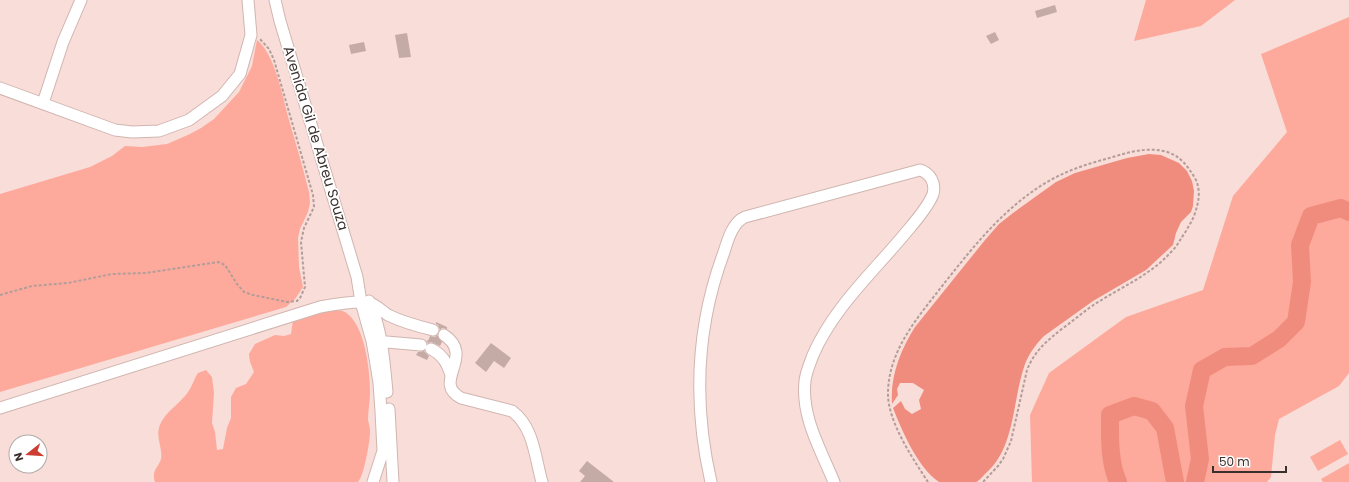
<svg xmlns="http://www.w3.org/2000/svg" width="1349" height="482" font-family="Poppins,sans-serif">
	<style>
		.green { fill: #fdaa9d }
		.water { fill: #f08c7d }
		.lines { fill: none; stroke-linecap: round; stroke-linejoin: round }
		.river { stroke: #f08c7d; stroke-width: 18 }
		.building { fill: #c5aba6 }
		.minor-casing { stroke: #d0b5b0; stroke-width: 13 }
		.path { stroke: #b29d99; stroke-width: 2; stroke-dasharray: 3 2; stroke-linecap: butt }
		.minor { stroke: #fff; stroke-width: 11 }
		.labels { text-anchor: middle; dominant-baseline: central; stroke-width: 3.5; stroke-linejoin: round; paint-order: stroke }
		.street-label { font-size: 14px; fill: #392f2d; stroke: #fff }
	</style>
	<rect width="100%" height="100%" fill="#f9ddd8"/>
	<path class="green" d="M 1146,0 L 1235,0 L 1201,26 L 1134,41 Z
		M 1349,17 L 1349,373 L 1339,386 L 1279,419 L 1275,435 L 1271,477 L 1267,482 L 1032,482 L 1030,415 L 1049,373 L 1126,317 L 1203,290 L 1233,196 L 1287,132 L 1261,54 Z
		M 257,40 C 275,54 283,98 289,120 C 296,144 303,168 309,192 L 310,203 L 308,212 L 300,229 L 298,238 L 299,267 L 303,287 L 295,299 L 286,307 L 0,392 L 0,194 L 90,167 L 112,156 L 125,146 L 142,147 L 167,144 L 190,134 L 201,128 L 214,119 L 239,92 L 252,66 Z
		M 330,310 C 334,310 341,310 345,312 C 365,324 370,370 370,392 C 370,401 368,410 368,420 C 369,424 370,428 370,432 C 370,441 364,476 358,482 L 155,482 C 151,470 159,467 161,459 C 163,449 156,438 159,428 C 163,413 179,405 188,392 C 192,387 194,379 198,373 L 206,370 L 212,377 L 214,393 L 212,423 L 215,432 L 217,450 L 223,449 L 227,428 L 231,418 L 231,397 L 236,388 L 246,384 L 254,372 L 250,362 L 249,354 L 255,344 L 275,335 L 284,336 L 291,334 L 293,320 Z
		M 1340,440 L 1348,454 L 1318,471 L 1310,457 Z
		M 1349,463 L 1349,482 L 1323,482 L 1321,479 Z"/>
	<path class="water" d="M 1149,154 L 1161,155 L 1179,163 L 1187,171 L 1192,181 L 1194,191 L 1193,206 L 1191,212 L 1181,222 L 1176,233 L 1173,245 L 1146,270 L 1093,301 L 1044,336 C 1036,344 1029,354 1025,364 C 1012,400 1016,448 985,474 C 982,477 979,481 976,482 C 969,482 946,482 939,482 C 918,468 902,431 893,408 L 901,401 L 905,409 L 912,414 L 921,409 L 919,400 L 924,390 L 913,383 L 900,383 L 897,389 L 898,395 L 892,404 L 892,403 C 890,376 901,349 915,327 L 985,240 L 999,224 L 1013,213 L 1056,182 L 1075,173 L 1127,158 Z"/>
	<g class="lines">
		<path class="river" d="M 1118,482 C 1109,461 1110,438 1110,415 L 1134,406 L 1152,411 L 1165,428 L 1175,482
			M 1195,482 L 1200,459 L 1194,406 L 1202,370 L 1225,357 L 1252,356 L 1279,339 L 1296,322 L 1302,282 L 1300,245 L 1311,216 L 1341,208 L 1349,212"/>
	</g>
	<path class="building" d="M 1055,5 L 1057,12 L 1037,18 L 1035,11 Z
		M 995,32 L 999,40 L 991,44 L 986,36 Z
		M 407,33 L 411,57 L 399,58 L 395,35 Z
		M 364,42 L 366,51 L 351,54 L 349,45 Z
		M 436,322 L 447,327 L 447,329 L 442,328 L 440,330 L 438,325 L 436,324 Z
		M 437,335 L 442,342 L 440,346 L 431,342 L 428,343 L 426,340 L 428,341 L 430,336 L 435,337 Z
		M 491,343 L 511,358 L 504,368 L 494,361 L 486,372 L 475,363 Z
		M 424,351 L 429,356 L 427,360 L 416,355 L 418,352 Z
		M 587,461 L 614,482 L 580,482 L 585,476 L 579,471 Z"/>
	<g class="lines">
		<g class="minor-casing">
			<path id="minor" d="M 275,0 L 280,21 L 357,277 L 361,302 L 372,341 L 375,358 L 379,383 L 381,411 L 383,451 L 373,482
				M 0,88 L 115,130 L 132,132 L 159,131 L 189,120 L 222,96 L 240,74 L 251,35 L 248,0
				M 43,103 L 63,42 L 81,0
				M 369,301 C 382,330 384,360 387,392
				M 444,335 C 476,356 431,382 461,398 L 512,411 C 534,427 535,458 542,482
				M 375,341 L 421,345
				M 431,349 C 443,355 447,363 451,375
				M 0,408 L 320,307 C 331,305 360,300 370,303 C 376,305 382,311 388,315 C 402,322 417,326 433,330
				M 389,409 L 393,482
				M 711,482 C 693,404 696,327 724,252 C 728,239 733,222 745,217 L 920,170 C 930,173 936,183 933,194 C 928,208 912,225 903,236 C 871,274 833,309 813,355 C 810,363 806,372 805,381 C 801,417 821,450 834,482"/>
		</g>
		<path class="path" d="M 0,295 L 32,286 L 68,283 L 112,274 L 146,273 L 218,262 L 225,265 L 237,284 L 244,292 L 253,295 L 287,302 L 297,301 L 300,298 L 305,287 L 301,242 L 304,228 L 314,207 L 313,195 L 274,60 L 269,49 L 259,38
			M 928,482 C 913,459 888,422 888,394 C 888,349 920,315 946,281 C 974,246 1001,212 1039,187 C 1060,173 1083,165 1106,159 C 1126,153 1149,145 1170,153 C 1182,158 1188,167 1195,178 C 1201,190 1199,201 1195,213 C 1193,220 1189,225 1186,231 C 1181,238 1178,245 1172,251 C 1150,276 1119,288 1092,306 C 1082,313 1073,321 1063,328 C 1047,341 1035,350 1027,370 L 1011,441 L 1003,459 L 998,466 L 983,482"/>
		<use href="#minor" class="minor"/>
	</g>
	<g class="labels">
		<g class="street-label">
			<text transform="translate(316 138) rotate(73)">Avenida Gil de Abreu Souza</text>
		</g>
	</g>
	<g transform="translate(28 454) rotate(253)"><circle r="19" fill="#ffffff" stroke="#b0acab"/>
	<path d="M0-3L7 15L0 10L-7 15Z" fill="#cb3e31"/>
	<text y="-6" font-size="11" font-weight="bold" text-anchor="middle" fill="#392f2d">N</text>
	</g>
	<path d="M1213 466v6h73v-6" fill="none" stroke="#392f2d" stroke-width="2"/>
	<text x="1219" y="466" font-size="12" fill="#392f2d" stroke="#ffffff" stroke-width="3" paint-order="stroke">50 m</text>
</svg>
